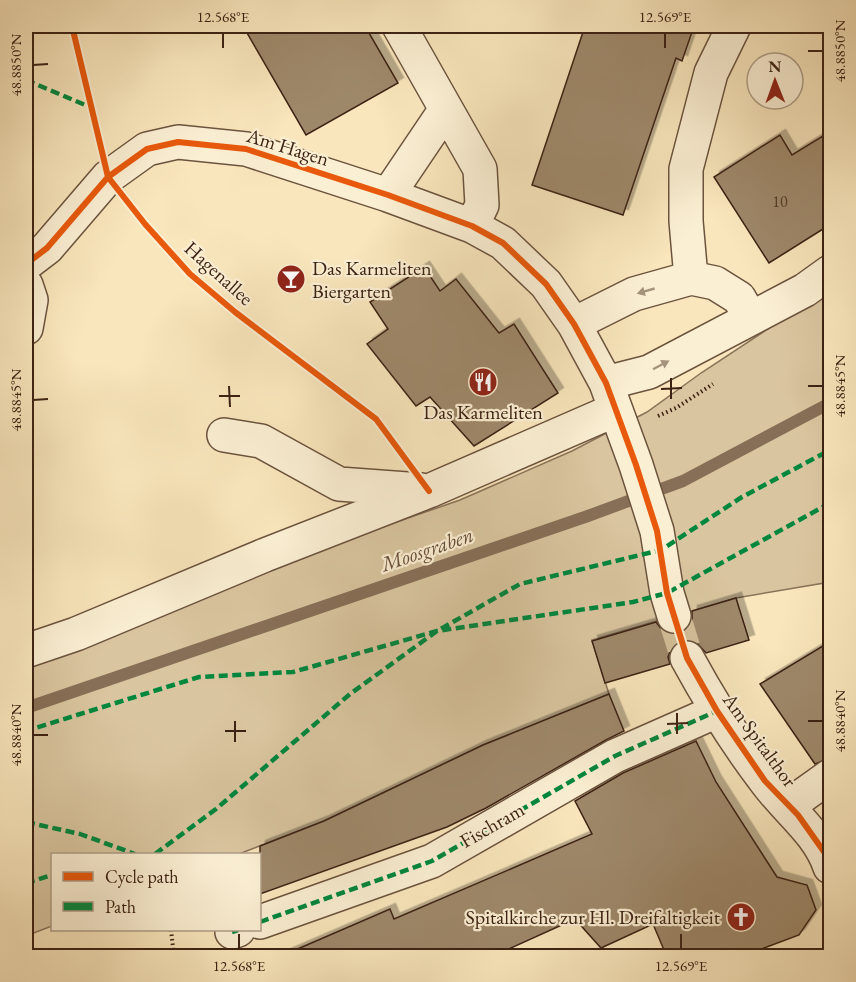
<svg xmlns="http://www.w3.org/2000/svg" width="856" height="982" font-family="'EB Garamond',serif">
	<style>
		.green { fill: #d9c59f; stroke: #8a745a; stroke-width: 1.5 }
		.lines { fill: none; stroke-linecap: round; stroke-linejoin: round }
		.stream { stroke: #876f57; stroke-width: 12 }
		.building { fill: #9e886b; stroke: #3c2214; stroke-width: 1.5; filter: url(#shadow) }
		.minor-tunnel { stroke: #d3bf9a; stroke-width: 33; stroke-dasharray: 33 16; stroke-linecap: butt }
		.minor-casing { stroke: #6b533e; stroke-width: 36 }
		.path { stroke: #3c2214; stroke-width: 4; stroke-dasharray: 1.5 3; stroke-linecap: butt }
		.minor { stroke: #fbefd3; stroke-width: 33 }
		.quiet { stroke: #00873e; stroke-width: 4.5; stroke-dasharray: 9 4.5; stroke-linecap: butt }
		.cycleway-casing { stroke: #fbefd3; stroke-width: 10 }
		.cycleway { stroke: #e8590c; stroke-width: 6 }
		.oneway { fill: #a5937d }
		.ticks { fill: none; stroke: #3c2214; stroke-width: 2 }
		.labels { text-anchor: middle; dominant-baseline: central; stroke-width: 4.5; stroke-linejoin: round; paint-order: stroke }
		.number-label { font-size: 16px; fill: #543c2a }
		.street-label { font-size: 20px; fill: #3c2214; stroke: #fbefd3 }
		.poi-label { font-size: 20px; fill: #3c2214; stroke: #fbefd3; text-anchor: start }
		.water-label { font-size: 21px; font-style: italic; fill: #684f3b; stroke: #fbefd3 }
		.neatline { fill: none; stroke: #3c2214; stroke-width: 2 }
		.ticks-label { font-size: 15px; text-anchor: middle; fill: #3c2214 }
	</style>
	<defs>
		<filter id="shadow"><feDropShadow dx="5.5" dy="-5.5" stdDeviation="0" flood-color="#0004"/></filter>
	</defs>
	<rect width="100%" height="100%" fill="#f9e6bc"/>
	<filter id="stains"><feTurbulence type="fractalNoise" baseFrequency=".00333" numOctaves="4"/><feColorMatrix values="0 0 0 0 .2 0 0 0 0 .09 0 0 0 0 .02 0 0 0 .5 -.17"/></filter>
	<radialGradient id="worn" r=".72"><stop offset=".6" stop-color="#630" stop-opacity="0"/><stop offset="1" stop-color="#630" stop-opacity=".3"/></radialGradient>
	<path class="green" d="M 830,288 L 830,582 L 736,598 L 592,640 L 609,694 L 483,745 L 324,821 L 239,854 L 52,854 L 52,926 L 26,936 L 26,662 L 339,542 L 460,500 L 572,451 L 647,412 L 701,373 Z"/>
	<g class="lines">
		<path class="stream" d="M 26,708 L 585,517 L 683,481 L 830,403"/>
	</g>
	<path class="building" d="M 243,26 L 365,26 L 398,83 L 306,135 Z
		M 585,26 L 694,26 L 682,61 L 676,58 L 623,215 L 532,185 Z
		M 831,131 L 831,224 L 769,263 L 714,177 L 780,135 L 792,155 Z
		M 424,267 L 440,291 L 456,279 L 499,333 L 514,324 L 558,393 L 474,446 L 430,397 L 416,406 L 367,344 L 388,329 L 370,302 Z
		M 736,598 L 749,640 L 706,653 L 696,642 L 687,639 L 678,641 L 671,649 L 668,657 L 670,664 L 605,683 L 592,641 L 656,622 L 662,630 L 669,634 L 679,634 L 688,628 L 692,620 L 692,611 Z
		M 831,641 L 831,758 L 815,764 L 760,684 Z
		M 609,694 L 624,731 L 606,740 L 486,808 L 447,827 L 260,894 L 260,846 L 324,821 L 483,745 Z
		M 696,741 L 716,782 L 777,877 L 807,885 L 816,910 L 799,935 L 740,957 L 667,957 L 653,924 L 601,948 L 575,919 L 491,957 L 279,957 L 390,909 L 394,919 L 592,834 L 575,801 L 623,773 Z"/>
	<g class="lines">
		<path class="minor-tunnel" d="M 674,616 L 687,658"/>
		<g class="minor-casing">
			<path id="minor" d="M 399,26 L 480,169 L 482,205 L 472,226
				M 388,195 L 446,109
				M 26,264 L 47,248 L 108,177 L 147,149 L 178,142 L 246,149 L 388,195 L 472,226 L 503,243 L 546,284 L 574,324 L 606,383 L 636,465 L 657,531 L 667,593 L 674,616
				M 691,278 L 686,221 L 686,169 L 711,73 L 734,26
				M 26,285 L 31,300 L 26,328
				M 574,324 L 634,294 L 691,278 L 715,283 L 739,298 L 750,317
				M 606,383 L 649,372 L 805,290 L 830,272
				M 224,435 L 261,441 L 339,484 L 421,490
				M 26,651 L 76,634 L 265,555 L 429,491 L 615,410
				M 687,658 C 710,700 735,741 764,779 C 785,809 818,831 830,867
				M 788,806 L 830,776
				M 260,922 L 432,861 L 615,756 L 717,711
				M 232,932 L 238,930"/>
		</g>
		<path class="path" d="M 658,416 L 676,408 L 713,384
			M 171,930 L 174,956"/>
		<use href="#minor" class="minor"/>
		<path class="quiet" d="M 26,80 L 90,107
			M 26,734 L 32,729 L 199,677 L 293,672 L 437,631 L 633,602 L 667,593 L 830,503
			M 26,822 L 80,834 L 135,854
			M 155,854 L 216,809 L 350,694 L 437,631 L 520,584 L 661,550 L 742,497 L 830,450
			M 26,883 L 52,875
			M 260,922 L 432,861 L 615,756 L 717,711
			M 232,932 L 238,930"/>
		<g class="cycleway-casing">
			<path id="cycleway" d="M 72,26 L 108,177 L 145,224 L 190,274 L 235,312 L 376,419 L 429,491
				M 26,264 L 47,248 L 108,177 L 147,149 L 178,142 L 246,149 L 388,195 L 472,226 L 503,243 L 546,284 L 574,324 L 606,383 L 636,465 L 657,531 L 667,593 L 687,658 L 717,711 L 765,781 L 798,815 L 827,856 L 830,867"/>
		</g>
		<use href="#cycleway" class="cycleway"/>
	</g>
	<defs><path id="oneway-solid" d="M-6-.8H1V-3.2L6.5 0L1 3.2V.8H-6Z" transform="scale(1.5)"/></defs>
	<g class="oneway">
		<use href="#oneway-solid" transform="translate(646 291) rotate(164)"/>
		<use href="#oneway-solid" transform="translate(661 365) rotate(-28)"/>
	</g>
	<path class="ticks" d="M 223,33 L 223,48M 665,33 L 665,48M 808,51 L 823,51M 33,65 L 48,64M 671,378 L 671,399M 229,386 L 230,407M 808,386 L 823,386M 661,389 L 682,388M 219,396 L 240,396M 33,400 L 48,399M 677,713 L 677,734M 235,721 L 235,742M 808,721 L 823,721M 667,724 L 688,723M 225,731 L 246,731M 33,735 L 48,735M 239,934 L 239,949M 681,934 L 681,949"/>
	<defs>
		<g id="bar-disc" transform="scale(1.5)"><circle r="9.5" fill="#8f2418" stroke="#fbefd3"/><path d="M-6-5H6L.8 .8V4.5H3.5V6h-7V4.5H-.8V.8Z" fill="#fff"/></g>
		<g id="restaurant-disc" transform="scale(1.5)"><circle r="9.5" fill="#8f2418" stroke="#fbefd3"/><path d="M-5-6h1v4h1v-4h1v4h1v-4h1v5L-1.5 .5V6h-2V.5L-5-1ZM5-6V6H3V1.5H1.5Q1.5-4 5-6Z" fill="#fff"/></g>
		<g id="church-disc" transform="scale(1.5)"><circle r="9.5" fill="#8f2418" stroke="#fbefd3"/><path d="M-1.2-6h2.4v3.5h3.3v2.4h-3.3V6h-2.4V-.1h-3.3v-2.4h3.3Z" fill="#fff"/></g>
	</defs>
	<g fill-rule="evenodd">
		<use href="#bar-disc" x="291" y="279"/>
		<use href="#restaurant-disc" x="483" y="382"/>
		<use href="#church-disc" x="741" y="917"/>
	</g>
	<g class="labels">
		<g class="number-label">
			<text x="780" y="201">10</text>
		</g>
		<g class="street-label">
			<text transform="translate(288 147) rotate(17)">Am Hagen</text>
			<text transform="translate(219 273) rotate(42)">Hagenallee</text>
			<text transform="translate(760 740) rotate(54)">Am Spitalthor</text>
			<text transform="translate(492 825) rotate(-30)">Fischram</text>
		</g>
		<g class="poi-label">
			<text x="312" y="268">Das Karmeliten<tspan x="312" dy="23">Biergarten</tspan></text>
			<text x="483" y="412" text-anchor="middle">Das Karmeliten</text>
			<text x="720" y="917" text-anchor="end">Spitalkirche zur Hl. Dreifaltigkeit</text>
		</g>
		<g class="water-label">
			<text transform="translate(427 549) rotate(-19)">Moosgraben</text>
		</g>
	</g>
	<rect width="856" height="982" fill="none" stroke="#f9e6bc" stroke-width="66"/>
	<rect x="51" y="853" width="210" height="78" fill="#fbefd3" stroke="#af9d87" stroke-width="1.5"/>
	<rect x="63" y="872" width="30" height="9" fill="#e8590c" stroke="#af9d87" stroke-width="1.5"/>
	<text x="105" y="883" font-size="18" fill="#3c2214">Cycle path</text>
	<rect x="63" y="902" width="30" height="9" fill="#00873e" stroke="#af9d87" stroke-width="1.5"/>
	<text x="105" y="913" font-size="18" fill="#3c2214">Path</text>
	<g transform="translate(775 81) rotate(359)"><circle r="28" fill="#fbefd3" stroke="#af9d87" stroke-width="1.5"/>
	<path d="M0-4.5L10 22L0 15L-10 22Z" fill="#8f2418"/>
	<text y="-9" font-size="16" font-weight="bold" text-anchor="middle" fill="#3c2214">N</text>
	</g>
	<rect x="33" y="33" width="790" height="916" class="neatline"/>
	<g class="ticks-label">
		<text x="223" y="22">12.568°E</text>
		<text x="665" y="22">12.569°E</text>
		<text transform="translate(840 51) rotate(-90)" y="5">48.8850°N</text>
		<text transform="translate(16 65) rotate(-90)" y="5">48.8850°N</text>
		<text transform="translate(840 386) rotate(-90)" y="5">48.8845°N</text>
		<text transform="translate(16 400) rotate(-90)" y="5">48.8845°N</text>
		<text transform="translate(840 721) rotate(-90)" y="5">48.8840°N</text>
		<text transform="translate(16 735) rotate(-90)" y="5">48.8840°N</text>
		<text x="239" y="971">12.568°E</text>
		<text x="681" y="971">12.569°E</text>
	</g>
	<rect width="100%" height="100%" filter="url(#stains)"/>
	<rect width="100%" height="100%" fill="url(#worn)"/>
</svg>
